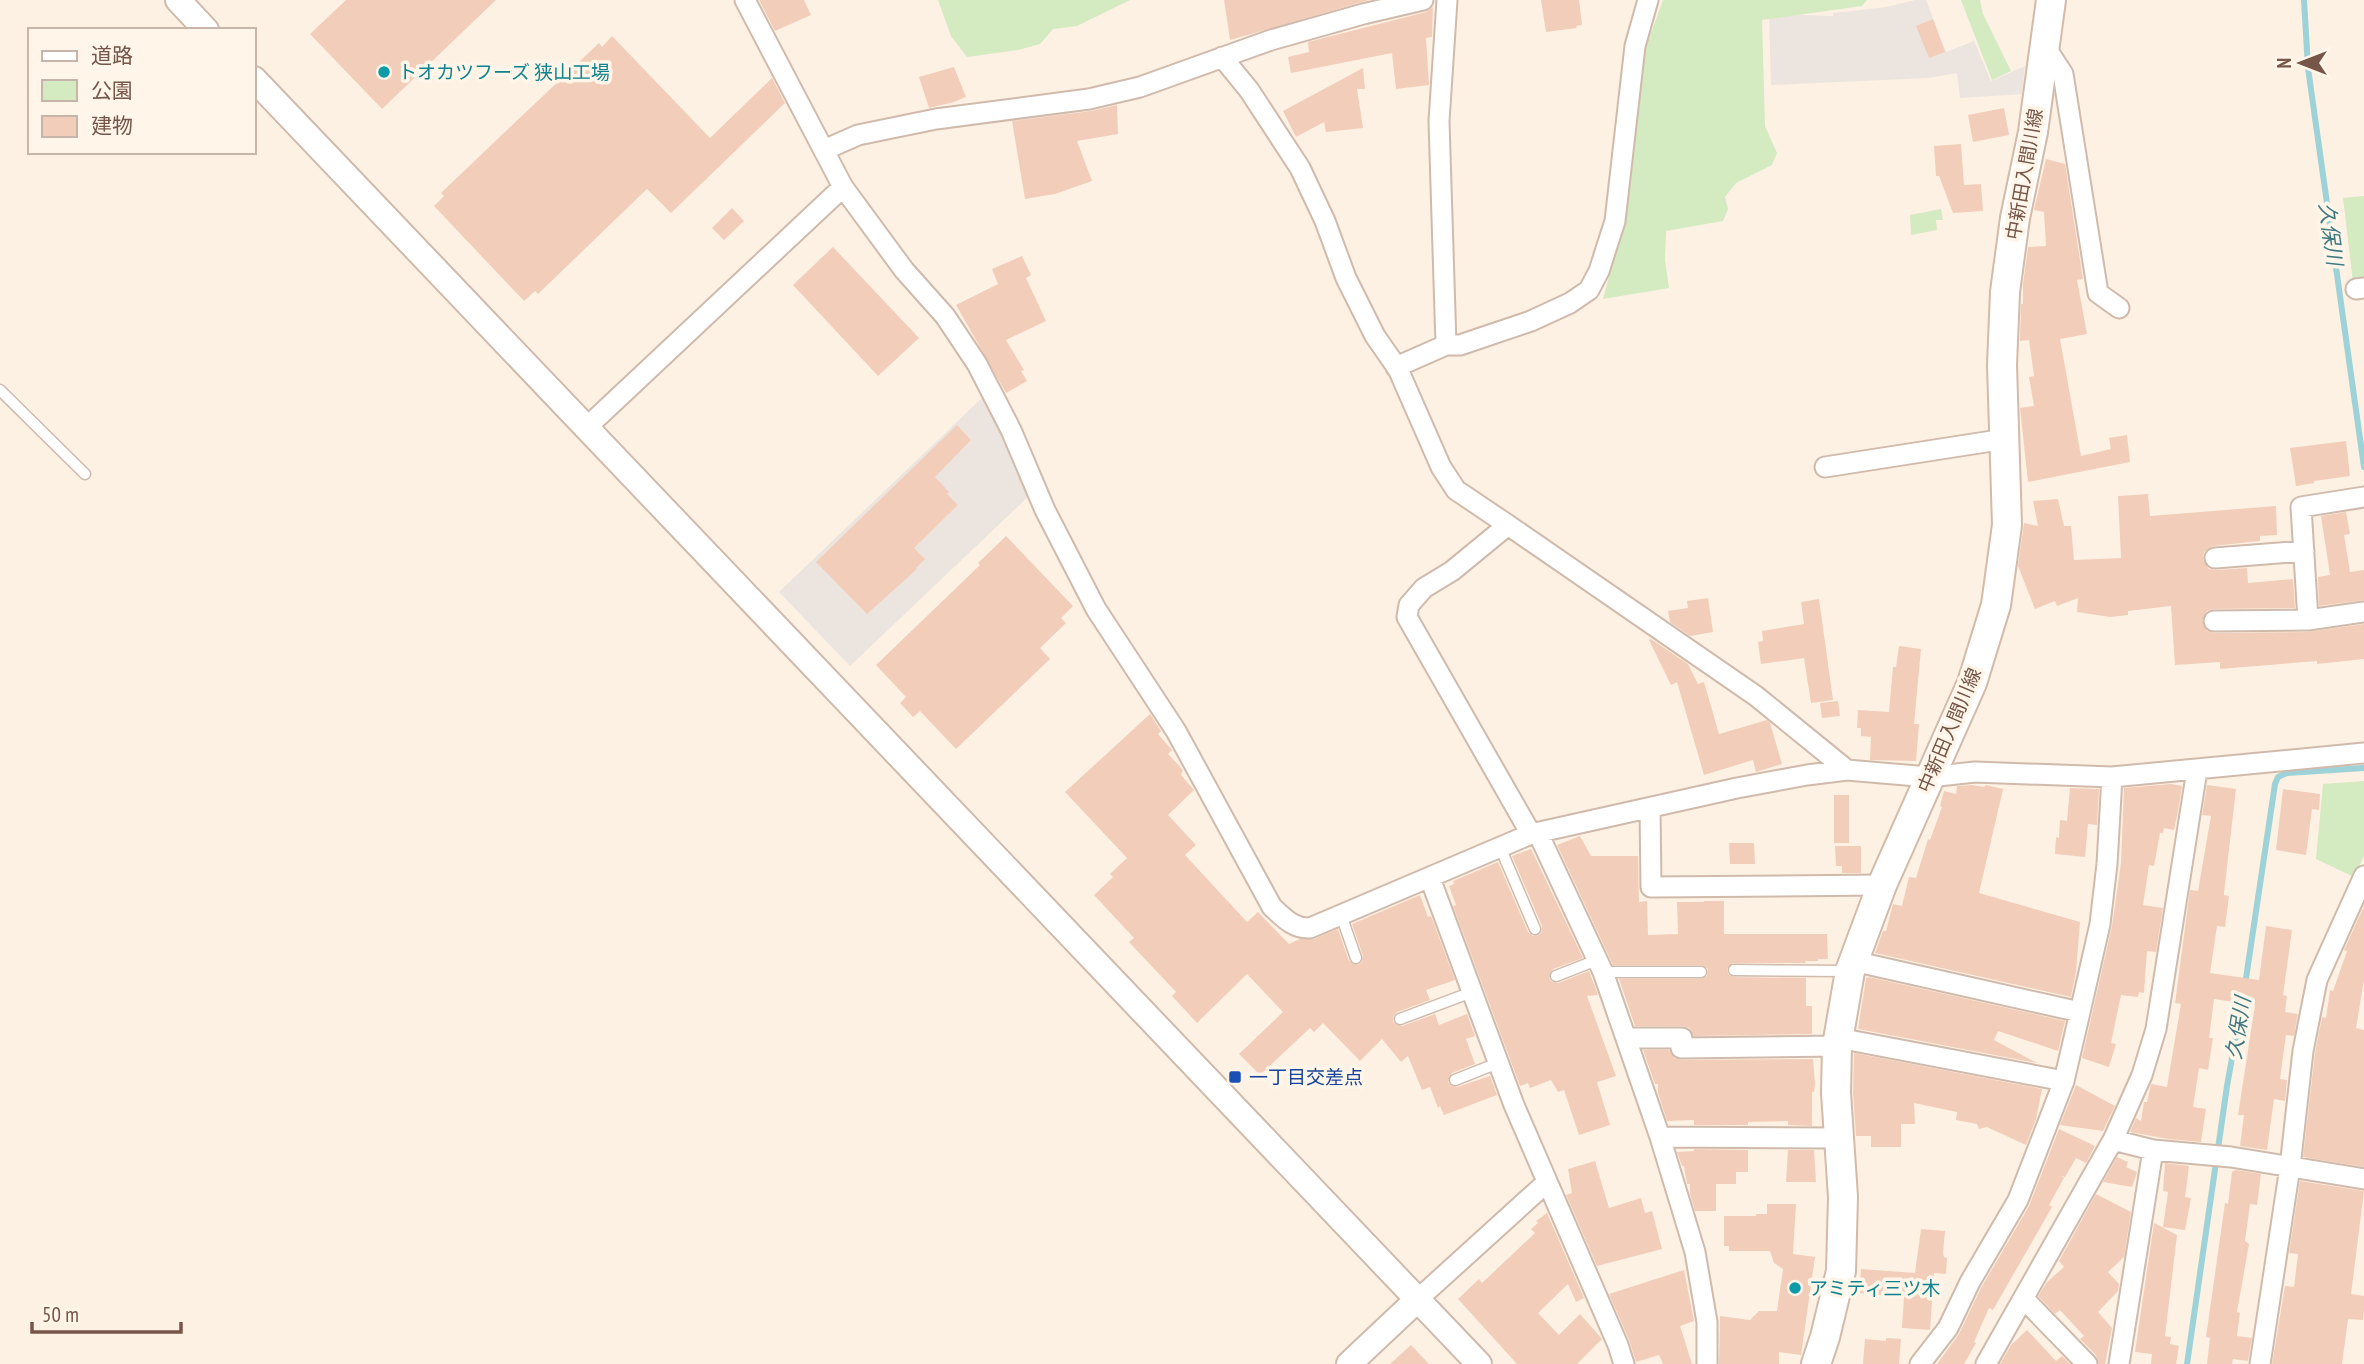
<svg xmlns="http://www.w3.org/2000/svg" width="2364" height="1364" font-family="'PT Sans Narrow','Noto Sans JP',sans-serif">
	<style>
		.industrial { fill: #ece4de }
		.green { fill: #d4eac1 }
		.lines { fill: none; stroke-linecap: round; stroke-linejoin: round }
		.stream { stroke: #9dd2d8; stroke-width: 6 }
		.building { fill: #f2ceba }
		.service-casing { stroke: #d0baac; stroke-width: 13 }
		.minor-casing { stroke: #d0baac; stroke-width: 23 }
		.tertiary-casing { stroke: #d0baac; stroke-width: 28 }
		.secondary-casing { stroke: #d3baa9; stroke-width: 32 }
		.service { stroke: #fff; stroke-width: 10 }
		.minor { stroke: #fff; stroke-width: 19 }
		.tertiary { stroke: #fff; stroke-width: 24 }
		.secondary { stroke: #fff; stroke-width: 28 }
		.culture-dot { fill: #0f9aa8; stroke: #fff5e9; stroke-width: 2.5 }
		.transit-dot { fill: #1a4fb4; stroke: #fff5e9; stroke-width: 2.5 }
		.labels { text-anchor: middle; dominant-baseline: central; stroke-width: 7; stroke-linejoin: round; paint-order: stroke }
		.culture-label { font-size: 19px; fill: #0d838f; stroke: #fff5e9; text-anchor: start }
		.street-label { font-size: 19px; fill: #755649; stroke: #fff5e9 }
		.transit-label { font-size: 19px; fill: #164399; stroke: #fff5e9; text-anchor: start }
		.water-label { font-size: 21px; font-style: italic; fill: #3f7a82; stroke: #fff5e9 }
	</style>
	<rect width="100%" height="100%" fill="#fcf1e3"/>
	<path class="industrial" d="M 1915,0 L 1926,0 L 1946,52 L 1974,41 L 1991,81 L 2025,66 L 2022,94 L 1960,98 L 1957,73 L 1928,78 L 1771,85 L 1769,14 L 1833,16 L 1833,13 L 1887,7 Z
		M 985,395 L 1031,494 L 850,666 L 779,592 Z"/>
	<path class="green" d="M 938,0 L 1130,0 L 1077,26 L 1053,29 L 1040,44 L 1018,50 L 967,57 L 951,36 Z
		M 1663,0 L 1867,0 L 1862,6 L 1762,20 L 1765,126 L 1777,153 L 1772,165 L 1736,183 L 1725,197 L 1728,209 L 1723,221 L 1666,231 L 1665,260 L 1669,288 L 1603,299 L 1624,221 L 1641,60 Z
		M 1961,0 L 1980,0 L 1983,14 L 2011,71 L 1992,80 Z
		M 2364,196 L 2364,280 L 2353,282 L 2343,198 Z
		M 1941,209 L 1943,220 L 1936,220 L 1937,230 L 1911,235 L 1910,215 Z
		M 2364,781 L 2364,856 L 2354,877 L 2316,859 L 2323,784 Z"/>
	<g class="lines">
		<path class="stream" d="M 2304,0 L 2308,68 L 2364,467
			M 2245,985 L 2275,784 L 2278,777 L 2287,773 L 2364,768
			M 2187,1364 L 2227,1086 L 2243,996"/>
	</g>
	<path class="building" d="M 346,0 L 496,0 L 382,109 L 310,34 Z
		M 759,0 L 804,0 L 811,15 L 775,31 Z
		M 1224,0 L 1369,0 L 1230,40 Z
		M 1541,0 L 1579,0 L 1582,25 L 1576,26 L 1577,28 L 1546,32 Z
		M 1433,7 L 1432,37 L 1426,38 L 1429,85 L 1396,89 L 1392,53 L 1291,73 L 1288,57 L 1309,52 L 1308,42 L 1426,12 Z
		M 1933,19 L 1945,52 L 1929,58 L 1916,26 Z
		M 612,36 L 710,138 L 772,78 L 785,103 L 671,213 L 647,189 L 538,294 L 535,291 L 524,301 L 434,206 L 444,196 L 441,193 L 507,130 L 599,43 L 602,47 Z
		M 954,67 L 966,97 L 954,102 L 929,108 L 919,77 Z
		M 1363,68 L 1365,89 L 1357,89 L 1363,128 L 1326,132 L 1324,122 L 1296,137 L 1283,111 Z
		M 1117,105 L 1118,134 L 1077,141 L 1092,181 L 1055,194 L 1025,199 L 1012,121 L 1091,111 Z
		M 2004,108 L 2009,135 L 1973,142 L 1968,115 Z
		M 1961,144 L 1964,185 L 1981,184 L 1983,211 L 1953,213 L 1939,176 L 1936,176 L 1934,146 Z
		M 2046,159 L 2065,164 L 2083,279 L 2077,280 L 2087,334 L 2060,339 L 2081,456 L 2111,449 L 2109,438 L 2127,435 L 2130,462 L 2028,482 L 2020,408 L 2034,406 L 2029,377 L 2034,376 L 2029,340 L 2020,341 L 2021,304 L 2023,304 L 2023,284 L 2028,247 L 2046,246 L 2044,212 L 2034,210 Z
		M 732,208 L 744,221 L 724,240 L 712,228 Z
		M 833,247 L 919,338 L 878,376 L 793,285 Z
		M 1022,256 L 1031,275 L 1026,278 L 1046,321 L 1006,340 L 1024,370 L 1021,371 L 1027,381 L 1006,393 L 956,305 L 998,284 L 992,269 Z
		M 957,425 L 971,440 L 935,477 L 949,492 L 947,494 L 958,505 L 914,548 L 925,559 L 916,568 L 917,569 L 867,614 L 816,562 Z
		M 2346,441 L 2350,476 L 2314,481 L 2314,483 L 2296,486 L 2290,448 Z
		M 2148,494 L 2150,516 L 2276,506 L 2277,535 L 2260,536 L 2260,541 L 2213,546 L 2204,552 L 2203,560 L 2209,569 L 2215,570 L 2247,568 L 2248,583 L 2293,579 L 2295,608 L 2213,609 L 2207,611 L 2202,620 L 2207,631 L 2214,633 L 2308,632 L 2364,624 L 2364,659 L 2317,664 L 2317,661 L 2220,669 L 2220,662 L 2175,665 L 2171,606 L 2128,611 L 2128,615 L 2110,617 L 2077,612 L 2078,598 L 2057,606 L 2055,601 L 2035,609 L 2018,566 L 2024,523 L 2038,526 L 2033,501 L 2058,499 L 2064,526 L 2071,526 L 2074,560 L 2121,558 L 2118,496 Z
		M 2346,512 L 2350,534 L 2344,535 L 2350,572 L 2364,570 L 2364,600 L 2319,606 L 2318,577 L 2330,575 L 2321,516 Z
		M 1006,536 L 1073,606 L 1061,618 L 1066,623 L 1040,648 L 1050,659 L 956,749 L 920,711 L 913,717 L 900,703 L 906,697 L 876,665 L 980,565 L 978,563 Z
		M 1708,598 L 1713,632 L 1690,636 L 1670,622 L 1668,611 L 1688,608 L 1687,601 Z
		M 1819,599 L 1833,700 L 1811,703 L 1804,658 L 1761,664 L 1758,642 L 1763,641 L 1762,631 L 1804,624 L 1801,602 Z
		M 1651,639 L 1688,664 L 1698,684 L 1704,682 L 1719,734 L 1767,720 L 1770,723 L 1782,764 L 1756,772 L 1753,760 L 1704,775 L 1677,682 L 1671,685 L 1649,640 Z
		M 1899,646 L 1921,649 L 1914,724 L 1919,724 L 1916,761 L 1870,760 L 1871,737 L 1861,736 L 1861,728 L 1857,728 L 1858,710 L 1889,712 L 1893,667 L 1896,667 Z
		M 1838,701 L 1840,716 L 1822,718 L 1820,703 Z
		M 1150,714 L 1161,731 L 1158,734 L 1172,750 L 1168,754 L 1183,770 L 1181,775 L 1194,790 L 1168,815 L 1196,845 L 1185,855 L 1247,922 L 1258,912 L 1289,944 L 1300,939 L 1314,939 L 1338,929 L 1349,961 L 1358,965 L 1362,962 L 1363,956 L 1352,924 L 1420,895 L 1428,917 L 1431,916 L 1455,980 L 1426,990 L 1430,1000 L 1397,1012 L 1393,1017 L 1393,1022 L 1402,1026 L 1435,1014 L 1439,1025 L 1467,1014 L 1475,1036 L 1466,1039 L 1475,1064 L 1452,1073 L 1448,1082 L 1451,1086 L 1457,1087 L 1490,1076 L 1497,1095 L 1444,1115 L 1440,1106 L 1438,1108 L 1430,1087 L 1422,1090 L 1408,1056 L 1401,1062 L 1382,1039 L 1360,1061 L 1323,1023 L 1314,1032 L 1310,1028 L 1260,1075 L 1239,1054 L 1283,1012 L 1247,974 L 1197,1023 L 1172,996 L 1176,992 L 1129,942 L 1134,938 L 1094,895 L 1113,877 L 1110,874 L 1127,858 L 1065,792 Z
		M 2171,784 L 2182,786 L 2178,811 L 2174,830 L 2164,828 L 2163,833 L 2160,833 L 2154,866 L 2149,865 L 2143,905 L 2163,908 L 2156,952 L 2147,951 L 2144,993 L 2139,992 L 2138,997 L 2121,995 L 2111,1043 L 2116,1044 L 2109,1067 L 2082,1058 L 2112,926 L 2121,863 L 2124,788 Z
		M 1972,785 L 1984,787 L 1986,785 L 2003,789 L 1979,893 L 2080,922 L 2076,972 L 2071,997 L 1875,953 L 1883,931 L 1886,931 L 1893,904 L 1902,906 L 1909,877 L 1916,878 L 1928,839 L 1930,840 L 1942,807 L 1940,806 L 1944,791 L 1956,794 L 1957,786 Z
		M 2207,785 L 2236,789 L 2224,893 L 2224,895 L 2229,896 L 2225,927 L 2217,926 L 2210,973 L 2259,980 L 2266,926 L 2292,930 L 2283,995 L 2287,996 L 2285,1012 L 2298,1014 L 2294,1036 L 2286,1035 L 2280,1079 L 2287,1080 L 2285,1101 L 2274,1099 L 2267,1150 L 2240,1146 L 2244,1115 L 2238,1115 L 2255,1005 L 2214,999 L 2209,1038 L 2213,1038 L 2208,1070 L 2199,1068 L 2193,1107 L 2206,1109 L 2201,1142 L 2168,1139 L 2130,1132 L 2136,1118 L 2141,1121 L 2144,1102 L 2147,1102 L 2151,1084 L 2167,1087 L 2181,1004 L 2175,1003 L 2190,890 L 2198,891 L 2211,816 L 2202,815 Z
		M 2070,788 L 2099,789 L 2097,825 L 2088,824 L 2085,857 L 2055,854 L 2056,837 L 2059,838 L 2060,820 L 2067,821 Z
		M 2283,789 L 2320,794 L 2319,810 L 2312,809 L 2306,855 L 2276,850 Z
		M 1834,795 L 1849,795 L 1849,843 L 1834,843 Z
		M 1580,836 L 1591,856 L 1638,856 L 1639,902 L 1647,901 L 1648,935 L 1678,934 L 1677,902 L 1704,902 L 1704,901 L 1724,901 L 1724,934 L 1827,934 L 1828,959 L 1818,959 L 1818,961 L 1805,961 L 1806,963 L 1733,963 L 1727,969 L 1728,974 L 1734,977 L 1806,978 L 1806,1006 L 1812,1006 L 1812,1034 L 1694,1036 L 1689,1028 L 1683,1026 L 1635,1026 L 1619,979 L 1701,979 L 1707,976 L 1708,969 L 1701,965 L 1613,965 L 1557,845 Z
		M 1729,843 L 1754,843 L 1755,864 L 1730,864 Z
		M 1835,846 L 1861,846 L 1861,873 L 1842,873 L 1842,866 L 1836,866 Z
		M 1531,849 L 1583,958 L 1553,969 L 1549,978 L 1552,982 L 1558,983 L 1589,971 L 1598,995 L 1587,996 L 1616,1076 L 1597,1082 L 1610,1125 L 1579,1135 L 1564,1090 L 1558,1092 L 1551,1080 L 1530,1088 L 1528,1083 L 1520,1086 L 1453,906 L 1456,905 L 1449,886 L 1454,884 L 1453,881 L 1498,862 L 1528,932 L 1533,936 L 1539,935 L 1542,931 L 1542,926 L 1512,856 Z
		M 2364,906 L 2364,980 L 2356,1028 L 2364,1030 L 2364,1167 L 2303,1157 L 2315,1053 L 2322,1017 L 2326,1018 L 2330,990 L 2333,991 L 2347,951 L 2344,950 Z
		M 1869,977 L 2065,1021 L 2058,1051 L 1998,1031 L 1994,1040 L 2037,1063 L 1858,1029 L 1866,978 Z
		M 1643,1050 L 1669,1050 L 1674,1058 L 1681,1060 L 1813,1059 L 1815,1084 L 1814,1092 L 1812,1092 L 1812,1126 L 1788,1125 L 1788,1121 L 1748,1122 L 1748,1125 L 1694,1125 L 1694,1120 L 1667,1121 L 1658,1093 L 1658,1084 L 1655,1084 Z
		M 1854,1053 L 2042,1089 L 2036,1119 L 2026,1145 L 1987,1127 L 1979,1129 L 1977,1124 L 1956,1120 L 1957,1112 L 1914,1103 L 1915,1124 L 1901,1124 L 1901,1147 L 1871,1147 L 1871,1136 L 1856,1136 L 1853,1093 Z
		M 2076,1085 L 2115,1106 L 2103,1131 L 2060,1125 Z
		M 2059,1129 L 2095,1146 L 2086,1163 L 2076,1158 L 2065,1177 L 2061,1176 L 2064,1178 L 2049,1205 L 2052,1207 L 1993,1310 L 1989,1308 L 1974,1342 L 1976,1343 L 1964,1364 L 1937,1364 L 1959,1334 L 1981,1288 L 2029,1206 Z
		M 1694,1149 L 1748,1150 L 1748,1172 L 1736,1172 L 1736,1184 L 1716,1184 L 1716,1211 L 1695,1211 L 1690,1194 L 1690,1184 L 1687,1184 L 1684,1166 L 1682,1166 L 1677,1152 L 1694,1151 Z
		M 1788,1150 L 1814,1150 L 1816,1182 L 1786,1182 Z
		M 2117,1157 L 2128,1162 L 2126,1167 L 2137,1172 L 2132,1187 L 2103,1182 Z
		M 1595,1161 L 1609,1208 L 1641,1198 L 1645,1213 L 1652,1211 L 1662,1249 L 1597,1266 L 1566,1195 L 1572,1193 L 1568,1169 Z
		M 2165,1163 L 2189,1166 L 2185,1197 L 2191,1198 L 2185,1230 L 2163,1227 L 2168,1192 L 2163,1191 Z
		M 2236,1170 L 2261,1174 L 2257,1205 L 2250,1204 L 2245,1241 L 2249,1244 L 2237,1312 L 2240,1313 L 2237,1336 L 2252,1338 L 2248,1361 L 2233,1359 L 2232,1364 L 2207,1364 L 2210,1338 L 2206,1337 L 2225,1203 L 2228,1204 L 2232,1172 Z
		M 2300,1181 L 2364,1191 L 2351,1294 L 2364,1296 L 2364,1310 L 2363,1320 L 2348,1319 L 2342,1364 L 2272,1364 L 2285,1286 L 2294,1287 L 2298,1254 L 2289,1253 Z
		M 2096,1194 L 2131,1212 L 2124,1257 L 2108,1272 L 2119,1284 L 2118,1291 L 2098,1312 L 2112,1328 L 2105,1364 L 2099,1364 L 2096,1355 L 2080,1339 L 2084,1336 L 2060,1310 L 2055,1314 L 2038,1296 L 2047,1282 L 2064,1267 L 2059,1261 Z
		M 1767,1204 L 1796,1204 L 1793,1254 L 1815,1257 L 1801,1355 L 1779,1352 L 1779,1364 L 1719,1364 L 1720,1316 L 1750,1320 L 1759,1311 L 1777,1311 L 1783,1269 L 1774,1263 L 1770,1251 L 1729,1251 L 1729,1246 L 1724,1246 L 1724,1216 L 1756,1216 L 1756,1214 L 1767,1214 Z
		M 1547,1213 L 1584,1298 L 1576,1302 L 1568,1284 L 1538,1313 L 1559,1335 L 1580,1314 L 1602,1339 L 1577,1364 L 1517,1364 L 1458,1299 L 1479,1279 L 1482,1283 L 1535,1233 L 1531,1229 L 1538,1223 L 1536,1221 Z
		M 2154,1223 L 2177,1235 L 2165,1336 L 2171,1337 L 2170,1344 L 2179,1346 L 2176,1364 L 2151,1364 L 2152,1354 L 2135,1352 Z
		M 1921,1229 L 1945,1231 L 1943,1253 L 1944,1257 L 1947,1258 L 1946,1274 L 1934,1273 L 1930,1330 L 1902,1328 L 1904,1297 L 1859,1293 L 1861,1269 L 1915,1273 Z
		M 1684,1270 L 1694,1321 L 1680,1326 L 1692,1364 L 1663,1364 L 1659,1355 L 1636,1362 L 1629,1340 L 1609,1294 Z
		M 2027,1330 L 2056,1361 L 2062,1356 L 2070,1364 L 2000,1364 L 2011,1345 Z
		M 1886,1338 L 1901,1339 L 1899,1364 L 1863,1364 L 1865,1339 L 1886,1341 Z
		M 1411,1345 L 1429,1364 L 1390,1364 Z"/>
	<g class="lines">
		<g class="service-casing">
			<path id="service" d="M 0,390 L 85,474
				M 1500,847 L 1535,929
				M 1341,915 L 1356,958
				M 1734,970 L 1846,971
				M 1603,972 L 1701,972
				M 1556,976 L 1597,960
				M 1400,1019 L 1472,992
				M 1455,1080 L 1498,1063"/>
		</g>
		<g class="minor-casing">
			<path id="minor" d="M 745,0 L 843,187 L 904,270 L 945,316 L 977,364 L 1011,430 L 1045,510 L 1096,609 L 1176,731 L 1272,907 C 1283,917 1293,929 1310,928 L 1531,834 L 1737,788 L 1807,775 L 1847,770 L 1929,777 L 1975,772 L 2112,777 L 2364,753
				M 2046,48 L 2063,74 L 2098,293 L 2119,308
				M 1222,57 L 1249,90 L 1300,168 L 1325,221 L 1346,278 L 1375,336 L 1398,369 L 1441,467 L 1456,490 L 1508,525 L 1452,571 L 1424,588 L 1409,605 L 1407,617 L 1531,834
				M 824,150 L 858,135 L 936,119 L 1089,99 L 1140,87 L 1271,40 L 1363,14 L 1423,0
				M 2356,289 L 2364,288
				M 1446,345 L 1460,345 L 1531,321 L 1570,303 L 1589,290 L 1599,271 L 1615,221 L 1635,46 L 1648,0
				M 1396,367 L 1446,345 L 1439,121 L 1447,0
				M 586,428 L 843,187
				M 1825,467 L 2005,439
				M 1508,525 L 1756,696 L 1847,770
				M 2215,558 L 2304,551
				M 2308,620 L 2301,507 L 2364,497
				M 2214,621 L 2308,620 L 2364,612
				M 1650,808 L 1651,887 L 1882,885
				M 1538,833 L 1603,972 L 1660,1137 L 1695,1252 L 1707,1322 L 1707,1364
				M 1430,878 L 1514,1105 L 1618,1345 L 1624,1364
				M 1853,961 L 2080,1012 L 2064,1081 L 2018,1200 L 1970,1282 L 1948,1328 L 1920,1364
				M 2080,1012 L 2100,924 L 2107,864 L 2112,777
				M 1626,1038 L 1682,1038 L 1681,1048 L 1837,1046
				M 1838,1038 L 2064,1081
				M 1660,1137 L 1838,1138
				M 2113,1140 L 2153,1150 L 2231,1157 L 2364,1179
				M 2024,1299 L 2087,1364
				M 1417,1300 L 1546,1183
				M 1986,1364 L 2113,1140 L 2142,1075 L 2156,1029 L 2197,770
				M 2119,1364 L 2153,1150
				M 2260,1364 L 2290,1167 L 2303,1051 L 2317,980 L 2364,876"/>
		</g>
		<g class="tertiary-casing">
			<path id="tertiary" d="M 178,0 L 206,30
				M 254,79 L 1479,1364
				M 1349,1364 L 1417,1300"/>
		</g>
		<g class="secondary-casing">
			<path id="secondary" d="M 1816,1364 L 1825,1337 L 1841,1271 L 1843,1197 L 1836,1093 L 1837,1046 L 1850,971 L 1882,885 L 1972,683 L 1996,605 L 2007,525 L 2002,365 L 2005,292 L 2015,218 L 2033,132 L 2051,0"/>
		</g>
		<use href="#service" class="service"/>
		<use href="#minor" class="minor"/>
		<use href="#tertiary" class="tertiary"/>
		<use href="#secondary" class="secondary"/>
	</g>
	<g class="culture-dot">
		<circle cx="384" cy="72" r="7"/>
		<circle cx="1795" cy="1288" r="7"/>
	</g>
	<rect class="transit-dot" x="1228" y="1070" width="14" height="14" rx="3.5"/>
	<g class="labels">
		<g class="culture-label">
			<text x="398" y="72">トオカツフーズ 狭山工場</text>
			<text x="1809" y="1288">アミティ三ツ木</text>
		</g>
		<g class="street-label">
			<text transform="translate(2024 174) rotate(-80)">中新田入間川線</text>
			<text transform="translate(1949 730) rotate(-67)">中新田入間川線</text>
		</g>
		<g class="transit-label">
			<text x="1249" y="1077">一丁目交差点</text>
		</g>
		<g class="water-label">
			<text transform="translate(2331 234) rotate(82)">久保川</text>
			<text transform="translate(2238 1028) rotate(-81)">久保川</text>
		</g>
	</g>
	<rect x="28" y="28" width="228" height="126" fill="#fff5e9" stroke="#c8b5a9" stroke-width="2"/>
	<rect x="42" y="51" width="35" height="10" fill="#ffffff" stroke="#c8b5a9" stroke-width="2"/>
	<text x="91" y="63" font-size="21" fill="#755649">道路</text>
	<rect x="42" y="80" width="35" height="21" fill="#d4eac1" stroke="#c8b5a9" stroke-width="2"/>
	<text x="91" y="98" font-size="21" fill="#755649">公園</text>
	<rect x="42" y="116" width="35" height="21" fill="#f2ceba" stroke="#c8b5a9" stroke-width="2"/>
	<text x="91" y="133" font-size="21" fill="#755649">建物</text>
	<g transform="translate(2301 63) rotate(270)" stroke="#fff5e9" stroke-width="5" paint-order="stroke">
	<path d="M0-5L12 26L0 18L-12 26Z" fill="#755649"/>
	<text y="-10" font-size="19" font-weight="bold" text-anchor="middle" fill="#755649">N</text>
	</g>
	<path d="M32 1322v10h149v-10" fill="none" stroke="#755649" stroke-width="3.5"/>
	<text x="42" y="1322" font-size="21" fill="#755649" stroke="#fff5e9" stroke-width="5" paint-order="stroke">50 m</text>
</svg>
